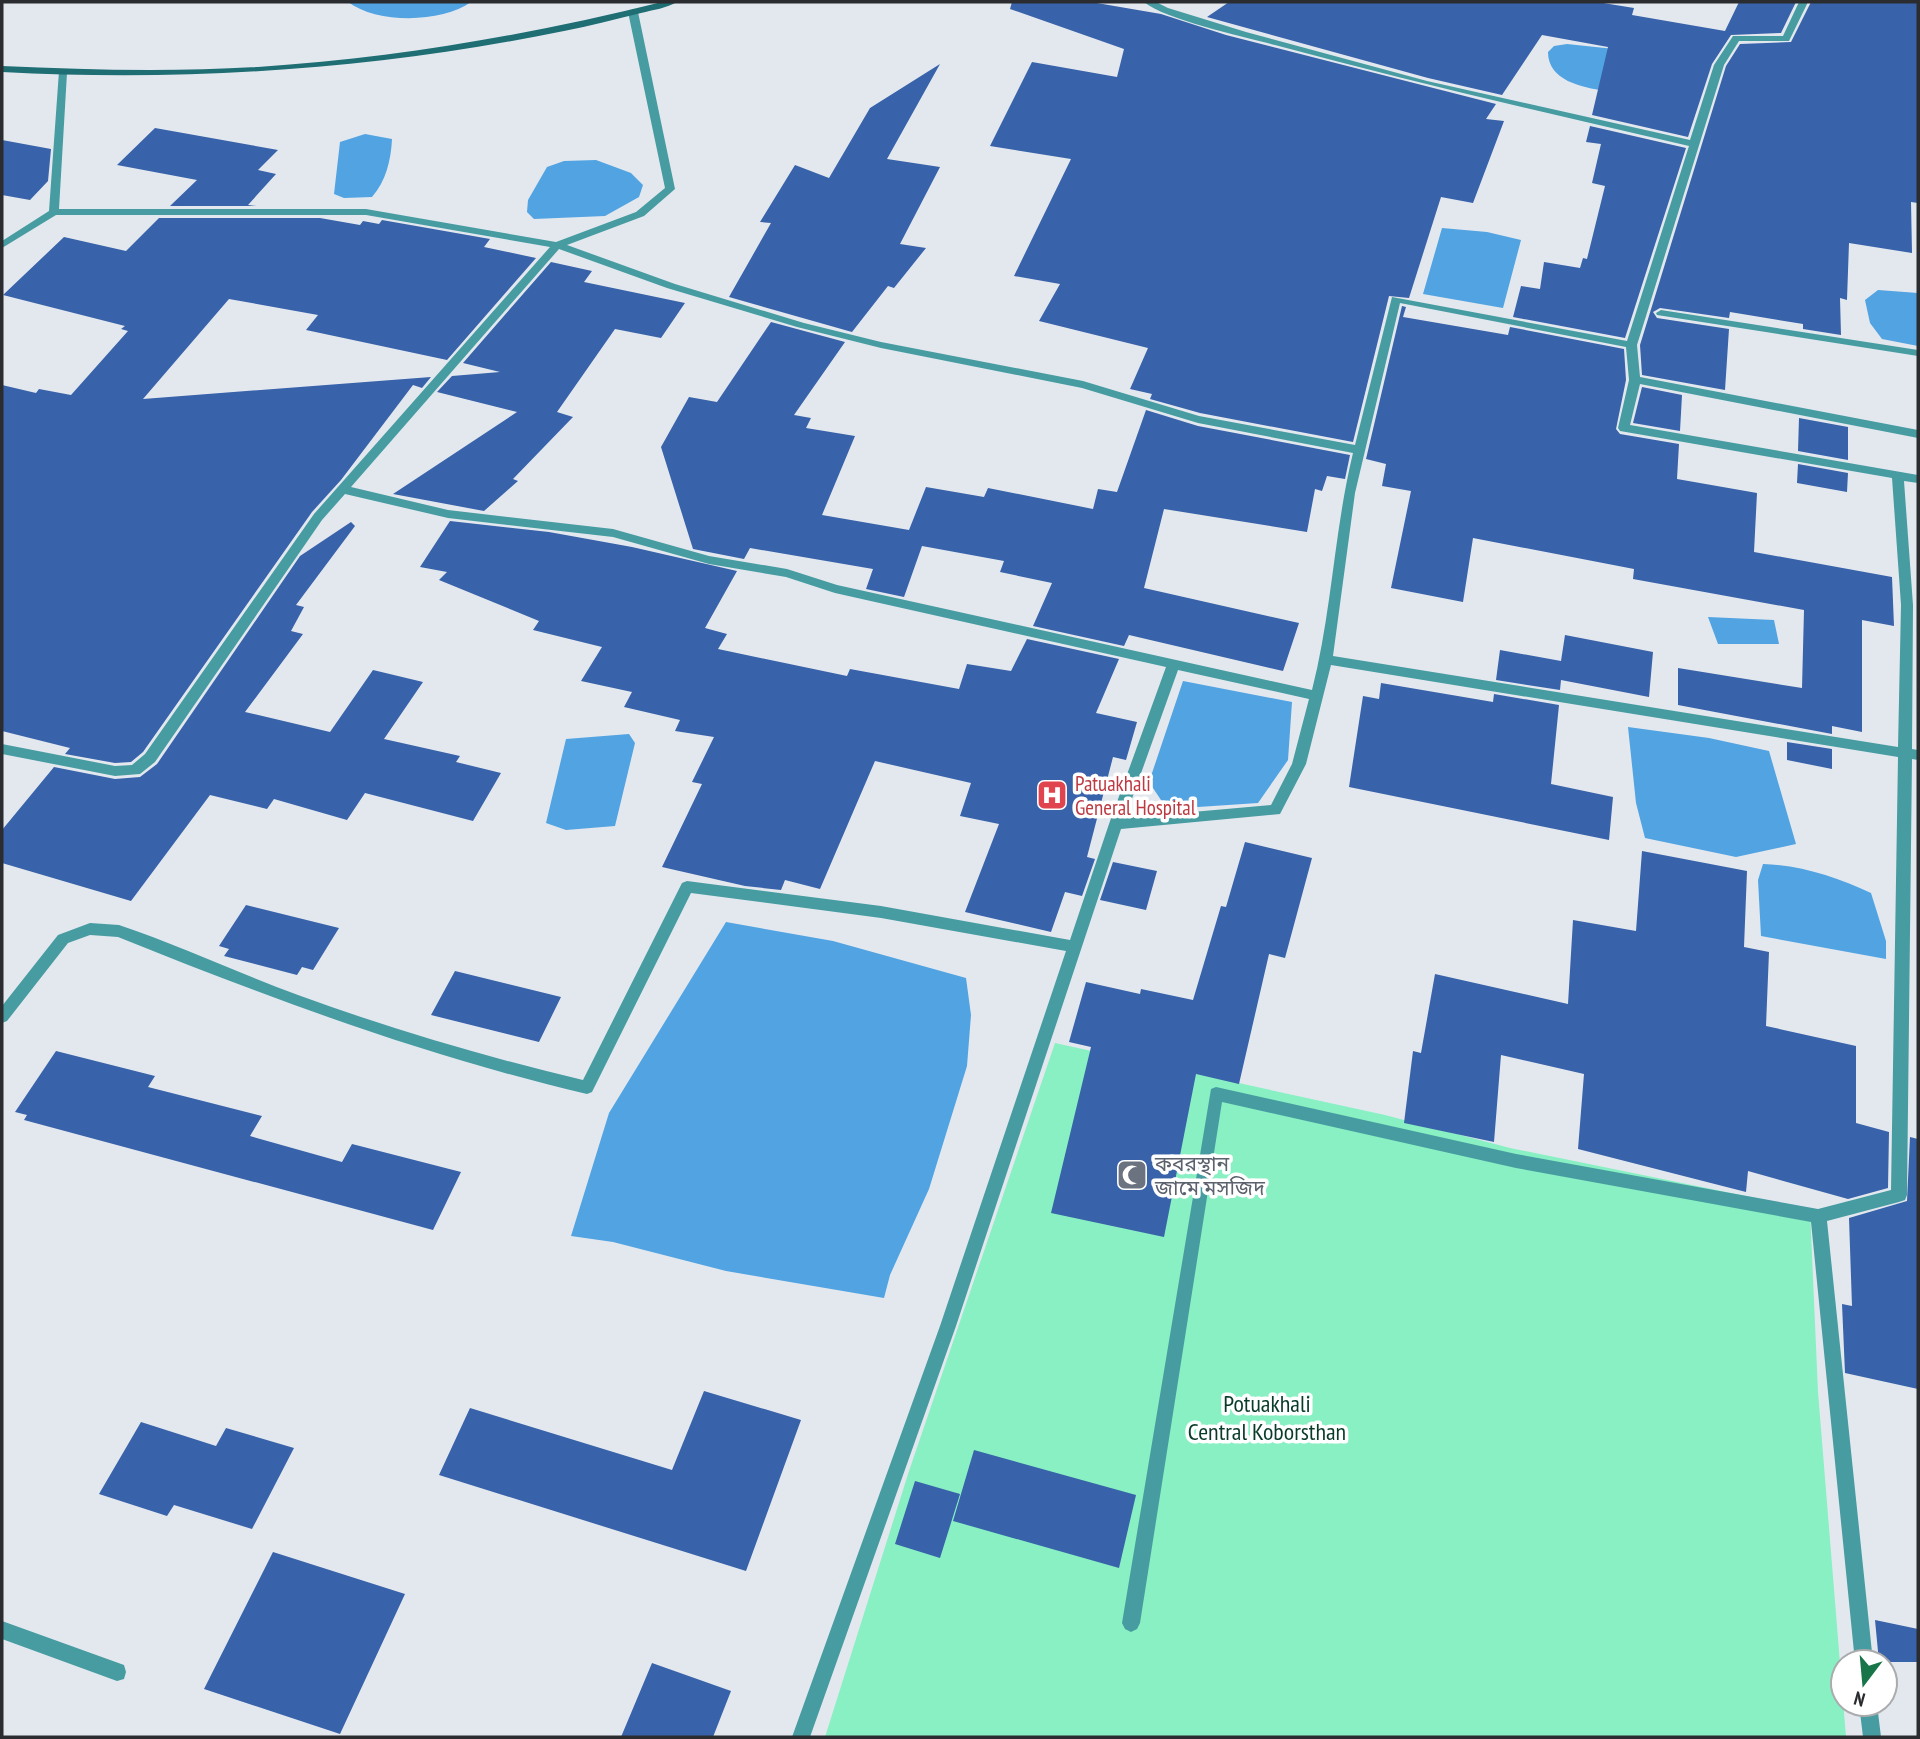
<svg xmlns="http://www.w3.org/2000/svg" width="1920" height="1739" font-family="'PT Sans Narrow','Noto Sans Bengali',sans-serif">
	<style>
		.green { fill: #88f0c3 }
		.water { fill: #51a3e2 }
		.building { fill: #3862a9 }
		.lines { fill: none; stroke-linecap: round; stroke-linejoin: round }
		.street { fill: #479ca1; fill-rule: evenodd }
		.secondary { fill: #1f6e73; fill-rule: evenodd }
		.labels { text-anchor: middle; dominant-baseline: central; stroke-width: 7; stroke-linejoin: round; paint-order: stroke }
		.health-label { font-size: 21px; fill: #be3a42; stroke: #fff; text-anchor: start }
		.worship-label { font-size: 21px; fill: #5b616d; stroke: #fff; text-anchor: start }
		.near-park-label { font-size: 24px; fill: #093b29; stroke: #fff }
	</style>
	<rect width="100%" height="100%" fill="#e3e8ef"/>
	<path class="green" d="M 1055,1043 L 1385,1115 L 1510,1148 L 1810,1209 L 1818,1392 L 1846,1737 L 825,1737 L 909,1471 Z"/>
	<path class="water" d="M 348,2 L 471,2 C 442,23 377,24 348,2 Z
		M 1567,44 L 1624,50 L 1605,91 C 1582,87 1548,81 1548,52 L 1554,46 Z
		M 365,134 L 392,139 C 391,160 386,181 372,197 L 344,198 L 334,194 L 340,142 Z
		M 596,160 L 631,173 L 643,185 L 639,197 L 605,216 L 534,219 L 527,212 L 528,200 L 547,167 L 564,161 Z
		M 1442,228 L 1487,232 L 1521,240 L 1503,308 L 1423,294 Z
		M 1878,290 L 1918,293 L 1918,346 L 1882,339 L 1870,323 L 1865,300 Z
		M 1708,617 L 1774,620 L 1779,644 L 1718,644 Z
		M 1183,681 L 1292,702 L 1288,760 L 1258,803 L 1198,807 L 1161,800 L 1149,782 Z
		M 1628,727 L 1709,738 L 1769,751 L 1796,844 L 1736,857 L 1645,838 L 1636,803 Z
		M 629,734 L 635,743 L 615,826 L 566,830 L 546,823 L 566,739 Z
		M 1763,864 C 1800,865 1837,877 1871,893 L 1886,941 L 1886,959 L 1761,936 L 1758,880 Z
		M 726,922 L 833,941 L 966,978 L 971,1015 L 967,1066 L 929,1189 L 890,1275 L 884,1298 L 726,1271 L 613,1242 L 571,1236 L 609,1113 Z"/>
	<path class="building" d="M 1012,2 L 1091,2 L 1161,14 L 1226,35 L 1496,104 L 1486,119 L 1504,121 L 1473,203 L 1441,197 L 1409,298 L 1389,296 L 1353,442 L 1200,413 L 1150,399 L 1152,394 L 1130,389 L 1148,348 L 1039,321 L 1060,284 L 1014,276 L 1071,159 L 990,146 L 1032,62 L 1117,77 L 1124,49 L 1010,9 Z
		M 1229,2 L 1597,2 L 1634,8 L 1632,15 L 1725,31 L 1739,2 L 1796,2 L 1781,33 L 1731,35 L 1712,64 L 1688,137 L 1592,115 L 1608,47 L 1542,35 L 1502,95 L 1428,78 L 1207,17 Z
		M 1811,2 L 1918,2 L 1918,203 L 1911,202 L 1912,253 L 1849,243 L 1847,300 L 1840,298 L 1841,335 L 1803,329 L 1803,324 L 1730,312 L 1729,318 L 1660,308 L 1653,312 L 1657,318 L 1729,329 L 1725,390 L 1642,375 L 1640,345 L 1726,66 L 1740,44 L 1791,42 Z
		M 940,64 L 887,159 L 940,167 L 900,244 L 926,248 L 894,288 L 888,286 L 852,332 L 729,297 L 771,223 L 760,222 L 795,165 L 829,178 L 870,108 Z
		M 1590,126 L 1686,148 L 1625,338 L 1513,317 L 1521,286 L 1540,289 L 1544,262 L 1580,268 L 1583,258 L 1587,259 L 1605,186 L 1592,183 L 1601,144 L 1586,142 Z
		M 155,128 L 278,150 L 258,170 L 276,174 L 248,205 L 257,206 L 170,206 L 197,180 L 117,165 Z
		M 2,140 L 51,149 L 48,181 L 30,200 L 2,195 Z
		M 159,218 L 320,218 L 360,225 L 363,221 L 379,224 L 382,220 L 490,239 L 484,247 L 536,258 L 447,360 L 306,330 L 318,315 L 229,299 L 143,399 L 431,377 L 422,388 L 413,385 L 341,480 L 312,512 L 143,752 L 131,762 L 115,763 L 65,754 L 70,748 L 2,731 L 2,385 L 36,393 L 39,389 L 71,395 L 128,331 L 121,329 L 125,326 L 3,295 L 64,237 L 126,251 Z
		M 551,262 L 592,271 L 584,282 L 685,303 L 661,338 L 615,329 L 557,412 L 573,417 L 513,479 L 518,481 L 484,511 L 393,494 L 517,412 L 437,392 L 452,376 L 500,372 L 463,363 Z
		M 1402,306 L 1406,307 L 1403,317 L 1508,335 L 1510,327 L 1624,349 L 1626,380 L 1616,429 L 1620,434 L 1679,444 L 1677,479 L 1757,493 L 1754,552 L 1892,577 L 1894,626 L 1862,620 L 1862,732 L 1832,726 L 1832,734 L 1678,705 L 1678,668 L 1802,688 L 1804,610 L 1633,579 L 1634,569 L 1473,538 L 1463,602 L 1391,588 L 1411,491 L 1382,486 L 1386,464 L 1366,459 Z
		M 771,322 L 845,342 L 794,415 L 811,418 L 806,428 L 855,436 L 822,515 L 909,530 L 926,487 L 984,497 L 988,488 L 1093,509 L 1098,489 L 1117,492 L 1146,410 L 1198,426 L 1350,455 L 1345,479 L 1327,476 L 1322,491 L 1315,489 L 1307,532 L 1164,509 L 1144,588 L 1299,623 L 1283,671 L 1129,635 L 1124,646 L 1033,626 L 1052,583 L 1000,572 L 1004,561 L 922,546 L 904,597 L 866,589 L 873,569 L 750,548 L 744,559 L 693,549 L 661,447 L 689,397 L 717,402 Z
		M 1642,387 L 1682,395 L 1680,431 L 1633,423 Z
		M 1799,418 L 1848,427 L 1848,460 L 1798,451 Z
		M 1798,464 L 1848,473 L 1847,492 L 1797,483 Z
		M 450,521 L 549,532 L 632,547 L 737,571 L 705,628 L 727,634 L 718,649 L 847,676 L 850,669 L 959,689 L 967,664 L 1011,671 L 1027,639 L 1119,659 L 1096,713 L 1137,722 L 1126,760 L 1113,757 L 1087,857 L 1095,859 L 1082,896 L 1065,892 L 1051,932 L 965,912 L 999,824 L 960,816 L 971,783 L 875,761 L 820,889 L 785,880 L 781,890 L 745,886 L 662,867 L 702,784 L 692,782 L 714,737 L 675,731 L 680,720 L 624,707 L 632,692 L 581,681 L 602,647 L 533,630 L 539,621 L 439,580 L 447,572 L 420,567 Z
		M 351,522 L 355,526 L 296,605 L 304,607 L 291,631 L 303,634 L 245,712 L 330,732 L 373,670 L 423,682 L 384,739 L 460,756 L 456,762 L 501,773 L 473,821 L 365,793 L 347,820 L 274,799 L 267,809 L 210,795 L 131,901 L 2,863 L 2,830 L 54,767 L 115,779 L 140,777 L 157,764 L 300,556 Z
		M 1565,635 L 1653,652 L 1649,697 L 1561,680 L 1560,690 L 1496,680 L 1500,650 L 1561,661 Z
		M 1381,683 L 1493,702 L 1494,694 L 1559,705 L 1551,784 L 1613,797 L 1609,840 L 1349,787 L 1363,696 L 1379,699 Z
		M 1787,742 L 1832,749 L 1832,769 L 1787,760 Z
		M 1245,842 L 1312,858 L 1285,958 L 1269,954 L 1239,1084 L 1196,1074 L 1164,1237 L 1051,1213 L 1091,1047 L 1069,1042 L 1086,982 L 1140,994 L 1141,989 L 1193,1000 L 1221,906 L 1226,907 Z
		M 1642,851 L 1747,871 L 1744,947 L 1769,952 L 1766,1026 L 1856,1046 L 1856,1123 L 1889,1132 L 1888,1188 L 1848,1199 L 1748,1171 L 1746,1192 L 1578,1149 L 1584,1074 L 1501,1055 L 1494,1142 L 1404,1123 L 1413,1051 L 1421,1053 L 1435,974 L 1568,1004 L 1573,920 L 1636,931 Z
		M 1113,862 L 1157,871 L 1146,910 L 1100,900 Z
		M 246,905 L 339,928 L 313,970 L 302,967 L 297,975 L 224,956 L 229,949 L 219,946 Z
		M 455,971 L 561,997 L 539,1042 L 431,1015 Z
		M 56,1051 L 155,1076 L 148,1087 L 262,1116 L 250,1136 L 342,1162 L 352,1144 L 461,1172 L 433,1230 L 24,1120 L 27,1115 L 15,1112 Z
		M 1910,1137 L 1918,1139 L 1918,1389 L 1845,1373 L 1842,1304 L 1852,1306 L 1849,1218 L 1907,1201 Z
		M 704,1391 L 801,1420 L 746,1571 L 439,1475 L 470,1408 L 672,1470 Z
		M 141,1422 L 216,1446 L 226,1428 L 294,1448 L 252,1529 L 174,1505 L 167,1516 L 99,1494 Z
		M 974,1450 L 1136,1495 L 1119,1568 L 953,1521 Z
		M 915,1481 L 960,1494 L 940,1558 L 895,1544 Z
		M 273,1552 L 405,1594 L 340,1734 L 204,1689 Z
		M 1875,1620 L 1918,1629 L 1918,1662 L 1879,1662 Z
		M 652,1663 L 731,1691 L 713,1737 L 621,1737 Z"/>
	<g class="lines">
		<path class="street" d="M 1144,2 L 1156,2 L 1168,8 L 1246,32 L 1427,81 L 1690,140 L 1714,65 L 1733,36 L 1783,36 L 1799,2 L 1808,2 L 1789,41 L 1739,41 L 1724,65 L 1637,345 L 1640,377 L 1918,430 L 1918,438 L 1640,384 L 1630,425 L 1918,475 L 1918,483 L 1904,481 L 1913,605 L 1912,749 L 1918,750 L 1918,760 L 1912,759 L 1907,1195 L 1905,1200 L 1899,1202 L 1827,1221 L 1873,1662 L 1855,1662 L 1811,1222 L 1516,1168 L 1222,1102 L 1140,1623 L 1137,1629 L 1131,1632 L 1125,1629 L 1122,1623 L 1211,1089 L 1216,1087 L 1516,1154 L 1818,1209 L 1891,1190 L 1898,757 L 1331,665 L 1306,764 L 1280,814 L 1121,829 L 956,1326 L 810,1737 L 792,1737 L 940,1326 L 1066,951 L 881,918 L 691,893 L 592,1092 L 587,1094 C 425,1056 272,999 118,937 L 90,935 L 68,943 L 7,1021 L 2,1023 L 2,1006 L 58,935 L 90,923 L 119,925 C 179,945 238,973 298,995 C 391,1029 486,1057 583,1080 L 682,883 L 687,881 L 881,906 L 1070,940 L 1109,824 L 1166,667 L 835,593 L 786,577 L 709,564 L 613,537 L 448,518 L 345,494 L 322,520 L 155,762 L 140,774 L 115,776 L 2,754 L 2,744 L 115,766 L 132,765 L 145,754 L 314,514 L 550,247 L 366,215 L 56,215 L 2,248 L 2,241 L 49,211 L 59,71 L 67,73 L 59,209 L 366,209 L 556,242 L 636,212 L 665,188 L 628,12 L 633,9 L 638,12 L 675,189 L 644,216 L 567,245 L 675,284 L 804,323 L 881,342 L 1083,381 L 1199,416 L 1355,445 L 1392,297 L 1627,341 L 1689,146 C 1550,114 1412,82 1275,45 C 1245,37 1166,20 1144,2 ZM 559,249 L 667,288 L 797,327 L 881,348 L 1082,388 L 1198,423 L 1353,453 C 1334,531 1332,612 1312,690 L 837,585 L 787,569 L 709,556 L 613,529 L 448,510 L 351,487 ZM 1400,303 L 1626,347 L 1629,380 L 1618,428 L 1620,431 L 1892,478 L 1901,605 L 1898,747 L 1333,656 L 1355,493 ZM 1178,670 L 1309,699 L 1292,764 L 1271,805 L 1125,818 Z
			M 1661,310 L 1918,350 L 1918,356 L 1657,315 L 1656,313 Z
			M 2,1621 L 124,1665 L 126,1672 L 124,1679 L 117,1681 L 2,1639 Z
			M 1859,1704 L 1877,1704 L 1881,1737 L 1863,1737 Z"/>
		<path class="secondary" d="M 662,2 L 677,2 C 667,8 653,10 641,13 C 615,19 590,26 564,31 C 378,69 191,82 2,72 L 2,66 C 87,70 172,72 258,67 C 395,58 529,35 662,2 Z"/>
	</g>
	<defs>
		<g id="hospital-square" transform="scale(1.575)"><rect x="-9" y="-9" width="18" height="18" rx="4" fill="#e0444e" stroke="#fff"/><path d="M-5-5h3v3.5h4V-5h3V5h-3V1.5h-4V5h-3Z" fill="#fff"/></g>
		<g id="mosque-square" transform="scale(1.575)"><rect x="-9" y="-9" width="18" height="18" rx="4" fill="#6b7280" stroke="#fff"/><path d="M3.5-4.9A6 6 0 1 0 3.5 4.9A5 5 0 1 1 3.5-4.9Z" fill="#fff"/></g>
	</defs>
	<g fill-rule="evenodd">
		<use href="#hospital-square" x="1052" y="795"/>
		<use href="#mosque-square" x="1132" y="1175"/>
	</g>
	<g class="labels">
		<g class="health-label">
			<text x="1075" y="783">Patuakhali<tspan x="1075" dy="24">General Hospital</tspan></text>
		</g>
		<g class="worship-label">
			<text x="1155" y="1163">কবরস্থান<tspan x="1155" dy="24">জামে মসজিদ</tspan></text>
		</g>
		<g class="near-park-label">
			<text x="1267" y="1403">Potuakhali<tspan x="1267" dy="28">Central Koborsthan</tspan></text>
		</g>
	</g>
	<rect width="1920" height="1739" fill="none" stroke="#2a2c2f" stroke-width="7"/>
	<g transform="translate(1864 1683) rotate(196)"><circle r="33" fill="#ffffff" stroke="#aaabac" stroke-width="2"/>
	<path d="M0-5L12 26L0 18L-12 26Z" fill="#187449"/>
	<text y="-10" font-size="19" font-weight="bold" text-anchor="middle" fill="#2a2c2f">N</text>
	</g>
</svg>
